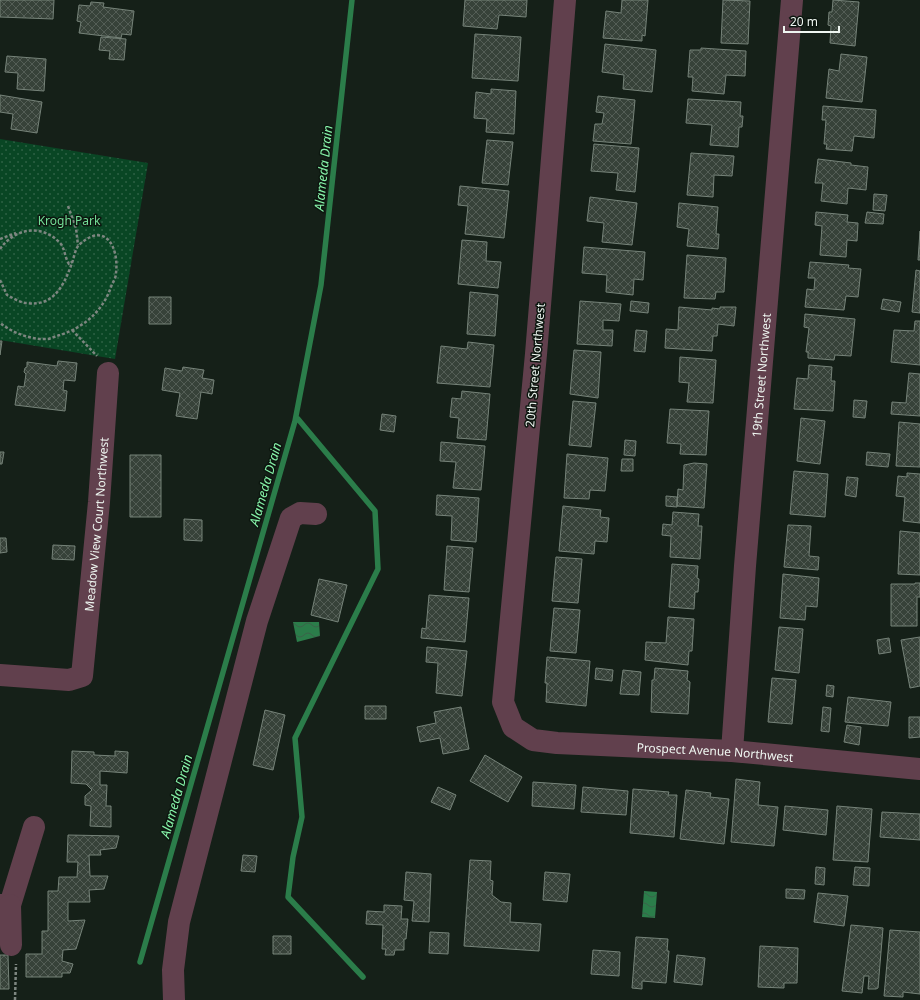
<svg xmlns="http://www.w3.org/2000/svg" width="920" height="1000" font-family="'Noto Sans',sans-serif">
	<style>
		.green { fill: url(#green-dots) }
		.water { fill: url(#water-waves) }
		.lines { fill: none; stroke-linecap: round; stroke-linejoin: round }
		.stream { stroke: #2b7d4a; stroke-width: 5.5 }
		.building { fill: url(#building-cross-hatch); stroke: #768379 }
		.path { stroke: #7d8680; stroke-width: 2.5; stroke-dasharray: 3 2; stroke-linecap: butt }
		.minor { stroke: #61404d; stroke-width: 22 }
		.labels { text-anchor: middle; dominant-baseline: central; stroke-width: 3; stroke-linejoin: round; paint-order: stroke }
		.park-label { font-size: 12px; fill: #73de96; stroke: #0c160f }
		.street-label { font-size: 12px; fill: #eff6f1; stroke: #0c160f }
		.water-label { font-size: 13px; font-style: italic; fill: #87f3a9; stroke: #0c160f }
	</style>
	<defs>
		<pattern id="green-dots" width="8" height="8" patternUnits="userSpaceOnUse"><rect width="8" height="8" fill="#094624"/><path d="M2 2h.1M6 6h.1" fill="none" stroke="#2d6144" stroke-width="1.8" stroke-linecap="round"/></pattern>
		<pattern id="water-waves" width="16" height="10" patternUnits="userSpaceOnUse"><rect width="16" height="10" fill="#2b7d4a"/><path d="M0 5q4-4 8 0t8 0" fill="none" stroke="#3b6149"/></pattern>
		<pattern id="building-cross-hatch" width="8" height="8" patternUnits="userSpaceOnUse"><rect width="8" height="8" fill="#374239"/><path d="M0 0l8 8M0 8l8-8" fill="none" stroke="#545e56"/></pattern>
	</defs>
	<rect width="100%" height="100%" fill="#152018"/>
	<path class="green" d="M 0,139 L 148,163 L 115,359 L 0,340 Z"/>
	<path class="water" d="M 293,622 L 319,622 L 320,636 L 297,642 Z
		M 644,891 L 657,892 L 655,918 L 642,917 Z"/>
	<g class="lines">
		<path class="stream" d="M 298,419 L 375,511 L 378,569 L 295,738 L 302,817 L 293,857 L 288,897 L 363,977
			M 140,962 L 295,421 L 321,285 L 352,0"/>
	</g>
	<path class="building" d="M 0,0 L 54,0 L 53,19 L 0,17 Z
		M 465,0 L 527,0 L 526,17 L 499,15 L 497,29 L 463,26 Z
		M 622,0 L 648,0 L 645,36 L 642,35 L 642,41 L 603,38 L 606,11 L 621,13 Z
		M 723,0 L 750,1 L 748,44 L 721,43 Z
		M 833,0 L 859,2 L 855,46 L 830,43 L 831,26 L 828,25 L 829,12 L 832,12 Z
		M 91,2 L 104,3 L 103,7 L 134,11 L 131,35 L 122,34 L 121,38 L 79,33 L 81,22 L 77,21 L 79,5 L 90,6 Z
		M 475,34 L 521,37 L 518,81 L 472,78 Z
		M 101,37 L 126,39 L 124,60 L 109,59 L 110,51 L 99,50 Z
		M 605,44 L 656,50 L 652,92 L 623,89 L 624,75 L 602,72 Z
		M 701,48 L 746,51 L 745,76 L 726,75 L 724,94 L 692,91 L 693,77 L 688,77 L 690,50 L 701,50 Z
		M 841,54 L 867,57 L 862,102 L 826,98 L 829,69 L 839,71 Z
		M 7,56 L 46,59 L 44,91 L 17,89 L 18,73 L 5,72 Z
		M 491,89 L 516,91 L 514,134 L 486,132 L 487,119 L 474,118 L 476,92 L 491,94 Z
		M 0,95 L 42,102 L 37,133 L 11,129 L 13,114 L 0,112 Z
		M 598,96 L 635,100 L 631,144 L 593,141 L 595,124 L 602,124 L 604,113 L 596,112 Z
		M 688,99 L 741,102 L 740,116 L 743,116 L 742,127 L 739,127 L 738,147 L 710,145 L 712,125 L 686,123 Z
		M 823,106 L 876,110 L 874,138 L 854,136 L 852,151 L 826,149 L 827,144 L 824,144 L 826,120 L 822,120 Z
		M 487,140 L 513,142 L 508,185 L 482,183 Z
		M 594,144 L 639,148 L 635,192 L 616,190 L 618,173 L 591,171 Z
		M 691,153 L 734,156 L 732,176 L 714,175 L 713,197 L 687,195 Z
		M 818,159 L 851,163 L 851,165 L 868,167 L 866,190 L 848,188 L 847,204 L 821,201 L 823,183 L 815,183 Z
		M 460,186 L 509,191 L 504,238 L 465,234 L 468,206 L 458,205 Z
		M 874,194 L 887,195 L 885,211 L 873,210 Z
		M 590,197 L 637,203 L 632,245 L 602,242 L 604,223 L 587,221 Z
		M 679,203 L 718,207 L 716,234 L 719,234 L 718,249 L 687,246 L 689,229 L 677,227 Z
		M 816,212 L 848,215 L 847,222 L 858,223 L 857,241 L 847,240 L 846,257 L 820,255 L 822,226 L 815,225 Z
		M 867,212 L 884,214 L 883,224 L 865,223 Z
		M 920,231 L 920,260 L 918,260 Z
		M 462,240 L 487,242 L 486,261 L 501,262 L 498,288 L 458,284 Z
		M 584,247 L 645,252 L 643,280 L 634,279 L 633,295 L 606,292 L 607,275 L 582,273 Z
		M 687,255 L 726,258 L 724,292 L 716,292 L 715,299 L 684,298 Z
		M 810,262 L 849,265 L 848,268 L 861,269 L 858,297 L 846,296 L 844,310 L 805,307 L 807,289 L 814,290 L 815,278 L 808,278 Z
		M 916,270 L 920,271 L 920,313 L 912,312 Z
		M 470,292 L 498,295 L 495,336 L 467,334 Z
		M 149,297 L 171,297 L 171,324 L 149,324 Z
		M 883,299 L 901,302 L 899,312 L 881,309 Z
		M 580,301 L 621,304 L 619,321 L 603,320 L 603,330 L 613,330 L 612,346 L 577,344 Z
		M 631,301 L 649,303 L 648,313 L 630,311 Z
		M 679,307 L 712,310 L 712,308 L 720,309 L 720,307 L 736,307 L 734,326 L 718,324 L 717,336 L 713,336 L 712,351 L 665,348 L 666,329 L 678,330 Z
		M 805,314 L 855,319 L 851,356 L 835,355 L 834,360 L 808,358 L 808,352 L 806,352 L 809,328 L 804,327 Z
		M 915,321 L 920,321 L 920,365 L 891,362 L 894,330 L 914,331 Z
		M 636,330 L 647,331 L 645,352 L 634,351 Z
		M 0,341 L 2,341 L 0,355 Z
		M 468,342 L 494,345 L 490,387 L 437,383 L 441,346 L 467,349 Z
		M 574,350 L 601,352 L 598,398 L 570,394 Z
		M 680,357 L 716,360 L 713,403 L 687,402 L 689,383 L 679,382 Z
		M 58,361 L 77,363 L 75,381 L 64,380 L 63,390 L 67,391 L 65,411 L 15,405 L 18,386 L 24,387 L 26,374 L 24,372 L 25,368 L 27,367 L 27,362 L 57,366 Z
		M 809,365 L 832,367 L 831,381 L 835,381 L 833,411 L 794,409 L 797,378 L 808,379 Z
		M 183,367 L 204,370 L 202,378 L 214,380 L 212,394 L 201,392 L 197,419 L 176,416 L 180,393 L 162,390 L 165,368 L 182,371 Z
		M 909,373 L 920,374 L 920,416 L 891,414 L 892,402 L 906,403 Z
		M 462,391 L 490,394 L 486,440 L 457,438 L 459,418 L 450,417 L 452,398 L 461,399 Z
		M 854,400 L 867,401 L 865,418 L 853,417 Z
		M 573,401 L 596,403 L 591,447 L 569,445 Z
		M 670,409 L 709,411 L 706,455 L 680,454 L 681,444 L 667,443 Z
		M 382,414 L 396,416 L 394,432 L 380,430 Z
		M 801,418 L 825,421 L 820,464 L 797,461 Z
		M 899,422 L 920,424 L 920,467 L 896,466 Z
		M 625,440 L 636,441 L 635,456 L 624,455 Z
		M 441,442 L 485,446 L 481,490 L 453,488 L 456,462 L 440,461 Z
		M 0,452 L 4,452 L 2,464 L 0,464 Z
		M 867,452 L 890,454 L 888,467 L 866,465 Z
		M 567,454 L 608,458 L 605,491 L 590,490 L 589,499 L 564,498 Z
		M 130,455 L 161,455 L 161,517 L 130,517 Z
		M 622,459 L 633,459 L 633,471 L 621,471 Z
		M 694,463 L 707,464 L 704,508 L 677,506 L 678,489 L 683,490 L 684,465 Z
		M 794,471 L 828,474 L 825,517 L 790,514 Z
		M 907,473 L 920,474 L 920,523 L 903,521 L 905,497 L 896,496 L 898,476 L 907,477 Z
		M 847,477 L 858,478 L 856,497 L 845,495 Z
		M 437,495 L 479,498 L 476,542 L 451,540 L 452,516 L 436,515 Z
		M 666,496 L 677,497 L 677,507 L 666,506 Z
		M 563,506 L 601,510 L 600,517 L 609,518 L 607,542 L 595,541 L 594,554 L 559,551 Z
		M 673,512 L 699,514 L 698,526 L 702,526 L 700,559 L 670,557 L 671,536 L 662,535 L 663,524 L 672,525 Z
		M 184,519 L 202,520 L 202,541 L 184,540 Z
		M 788,525 L 811,526 L 809,556 L 819,557 L 818,570 L 784,567 Z
		M 900,531 L 920,533 L 920,575 L 898,574 Z
		M 0,538 L 6,538 L 7,552 L 0,553 Z
		M 53,545 L 75,546 L 74,560 L 52,559 Z
		M 447,546 L 473,548 L 469,592 L 444,590 Z
		M 556,557 L 582,559 L 578,603 L 552,601 Z
		M 672,564 L 698,566 L 697,578 L 699,579 L 698,592 L 695,592 L 694,609 L 669,607 Z
		M 783,574 L 819,578 L 817,607 L 806,606 L 805,620 L 780,618 Z
		M 319,579 L 347,585 L 338,622 L 311,615 Z
		M 915,583 L 920,583 L 920,597 L 917,597 L 917,626 L 891,626 L 891,584 L 915,584 Z
		M 429,595 L 469,598 L 465,642 L 421,638 L 422,628 L 426,629 Z
		M 554,608 L 580,610 L 576,653 L 550,651 Z
		M 668,617 L 694,619 L 692,651 L 689,651 L 688,665 L 645,660 L 646,642 L 666,643 Z
		M 779,627 L 803,629 L 799,673 L 775,670 Z
		M 920,637 L 920,686 L 910,688 L 901,640 Z
		M 889,638 L 891,652 L 879,654 L 877,640 Z
		M 427,647 L 467,651 L 462,696 L 436,693 L 438,663 L 426,662 Z
		M 547,657 L 590,661 L 586,706 L 546,702 L 547,683 L 545,683 Z
		M 596,668 L 613,670 L 612,681 L 595,679 Z
		M 655,668 L 688,671 L 687,680 L 690,682 L 688,714 L 651,712 L 652,680 L 654,680 Z
		M 623,670 L 641,672 L 639,695 L 620,694 Z
		M 772,678 L 796,680 L 792,724 L 768,722 Z
		M 827,685 L 834,686 L 833,697 L 826,696 Z
		M 848,697 L 891,702 L 888,726 L 845,722 Z
		M 365,706 L 386,706 L 386,719 L 365,719 Z
		M 461,707 L 469,749 L 443,754 L 440,738 L 420,742 L 417,727 L 436,723 L 434,712 Z
		M 823,707 L 831,708 L 829,732 L 821,731 Z
		M 265,710 L 285,715 L 273,770 L 253,765 Z
		M 909,717 L 920,717 L 920,737 L 909,738 Z
		M 847,725 L 861,727 L 859,745 L 844,742 Z
		M 72,751 L 94,752 L 94,755 L 115,756 L 115,751 L 128,752 L 127,773 L 100,771 L 100,785 L 107,785 L 106,806 L 111,806 L 111,827 L 90,826 L 91,806 L 85,805 L 85,796 L 92,790 L 86,784 L 71,783 Z
		M 485,755 L 522,777 L 508,802 L 470,781 Z
		M 736,779 L 760,782 L 758,805 L 778,807 L 774,846 L 731,842 Z
		M 533,782 L 576,785 L 574,809 L 532,806 Z
		M 438,787 L 456,795 L 450,810 L 431,802 Z
		M 583,787 L 628,791 L 626,815 L 581,812 Z
		M 633,789 L 669,792 L 668,795 L 677,795 L 674,837 L 630,833 Z
		M 686,790 L 711,793 L 710,797 L 729,799 L 724,844 L 680,839 Z
		M 785,806 L 828,810 L 826,835 L 783,830 Z
		M 837,806 L 872,809 L 868,862 L 833,860 Z
		M 882,812 L 920,814 L 920,840 L 880,837 Z
		M 68,835 L 119,836 L 116,848 L 100,850 L 101,855 L 89,855 L 90,876 L 108,876 L 104,889 L 89,890 L 90,902 L 68,902 L 68,921 L 85,920 L 76,949 L 63,950 L 62,961 L 73,964 L 70,973 L 62,973 L 62,977 L 26,977 L 26,954 L 42,954 L 42,931 L 48,931 L 48,891 L 58,891 L 59,877 L 77,877 L 78,862 L 67,862 Z
		M 243,855 L 257,856 L 255,872 L 241,871 Z
		M 470,860 L 491,861 L 490,880 L 493,881 L 492,895 L 501,902 L 511,903 L 510,922 L 541,924 L 539,951 L 464,946 Z
		M 816,867 L 825,868 L 824,885 L 815,884 Z
		M 855,867 L 870,868 L 869,886 L 853,885 Z
		M 406,872 L 431,874 L 429,922 L 412,921 L 414,901 L 404,900 Z
		M 545,872 L 570,874 L 567,902 L 543,900 Z
		M 786,889 L 805,890 L 804,899 L 786,898 Z
		M 818,893 L 848,896 L 844,926 L 814,922 Z
		M 384,905 L 402,906 L 401,919 L 408,919 L 406,939 L 404,939 L 404,950 L 395,950 L 394,955 L 385,955 L 386,949 L 382,949 L 383,925 L 366,924 L 367,911 L 384,912 Z
		M 851,925 L 883,928 L 878,988 L 876,989 L 868,989 L 869,976 L 864,976 L 862,993 L 842,991 Z
		M 890,930 L 920,932 L 920,994 L 903,992 L 903,997 L 884,996 Z
		M 430,932 L 449,933 L 448,954 L 429,953 Z
		M 273,936 L 291,936 L 291,954 L 273,954 Z
		M 636,937 L 668,939 L 667,951 L 669,951 L 666,983 L 642,981 L 642,989 L 632,988 Z
		M 760,946 L 798,948 L 797,983 L 784,983 L 784,988 L 758,987 Z
		M 593,950 L 620,952 L 619,976 L 591,974 Z
		M 0,955 L 8,955 L 9,989 L 0,989 Z
		M 677,955 L 705,958 L 702,985 L 674,982 Z"/>
	<g class="lines">
		<path class="path" d="M 68,206 L 76,228 L 78,245
			M 0,239 L 16,233
			M 0,249 C 15,228 42,223 61,244 C 65,250 65,258 69,264 L 72,262
			M 0,280 L 7,295 C 13,298 20,303 27,303 C 54,307 64,285 72,263 C 74,258 75,248 80,244 C 106,221 119,248 116,273 C 116,277 114,281 112,284 C 104,310 85,327 60,335 C 56,336 52,338 48,339 C 31,340 13,333 0,323
			M 72,330 L 97,356
			M 15,1000 L 16,964"/>
		<g class="minor">
			<path id="s1" d="M 565,0 L 536,354 L 503,702 L 513,727 L 533,740 L 557,743 L 732,751 L 920,769"/>
			<path id="s2" d="M 0,675 L 69,680 L 82,676 L 99,502 L 108,373"/>
			<path id="s3" d="M 732,751 L 745,566 L 792,0"/>
			<path d="M 0,905 L 10,905 L 34,827"/>
			<path d="M 10,905 L 11,945"/>
			<path d="M 174,1000 L 173,970 L 179,922 L 257,621 L 291,518 L 300,513 L 316,514"/>
		</g>
	</g>
	<g class="labels">
		<g class="park-label">
			<text x="69" y="220">Krogh Park</text>
		</g>
		<g class="street-label">
			<text transform="translate(535 365) rotate(-85)">20th Street Northwest</text>
			<text stroke="none"><textPath href="#s3" startOffset="377">19th Street Northwest</textPath></text>
			<text stroke="none"><textPath href="#s2" startOffset="235">Meadow View Court Northwest</textPath></text>
			<text stroke="none"><textPath href="#s1" startOffset="938">Prospect Avenue Northwest</textPath></text>
		</g>
		<g class="water-label">
			<text transform="translate(323 168) rotate(-84)">Alameda Drain</text>
			<text transform="translate(265 484) rotate(-74)">Alameda Drain</text>
			<text transform="translate(176 796) rotate(-74)">Alameda Drain</text>
		</g>
	</g>
	<path d="M784 26v6h55v-6" fill="none" stroke="#eff6f1" stroke-width="2"/>
	<text x="790" y="26" font-size="12" fill="#eff6f1" stroke="#0c160f" stroke-width="3" paint-order="stroke">20 m</text>
</svg>
